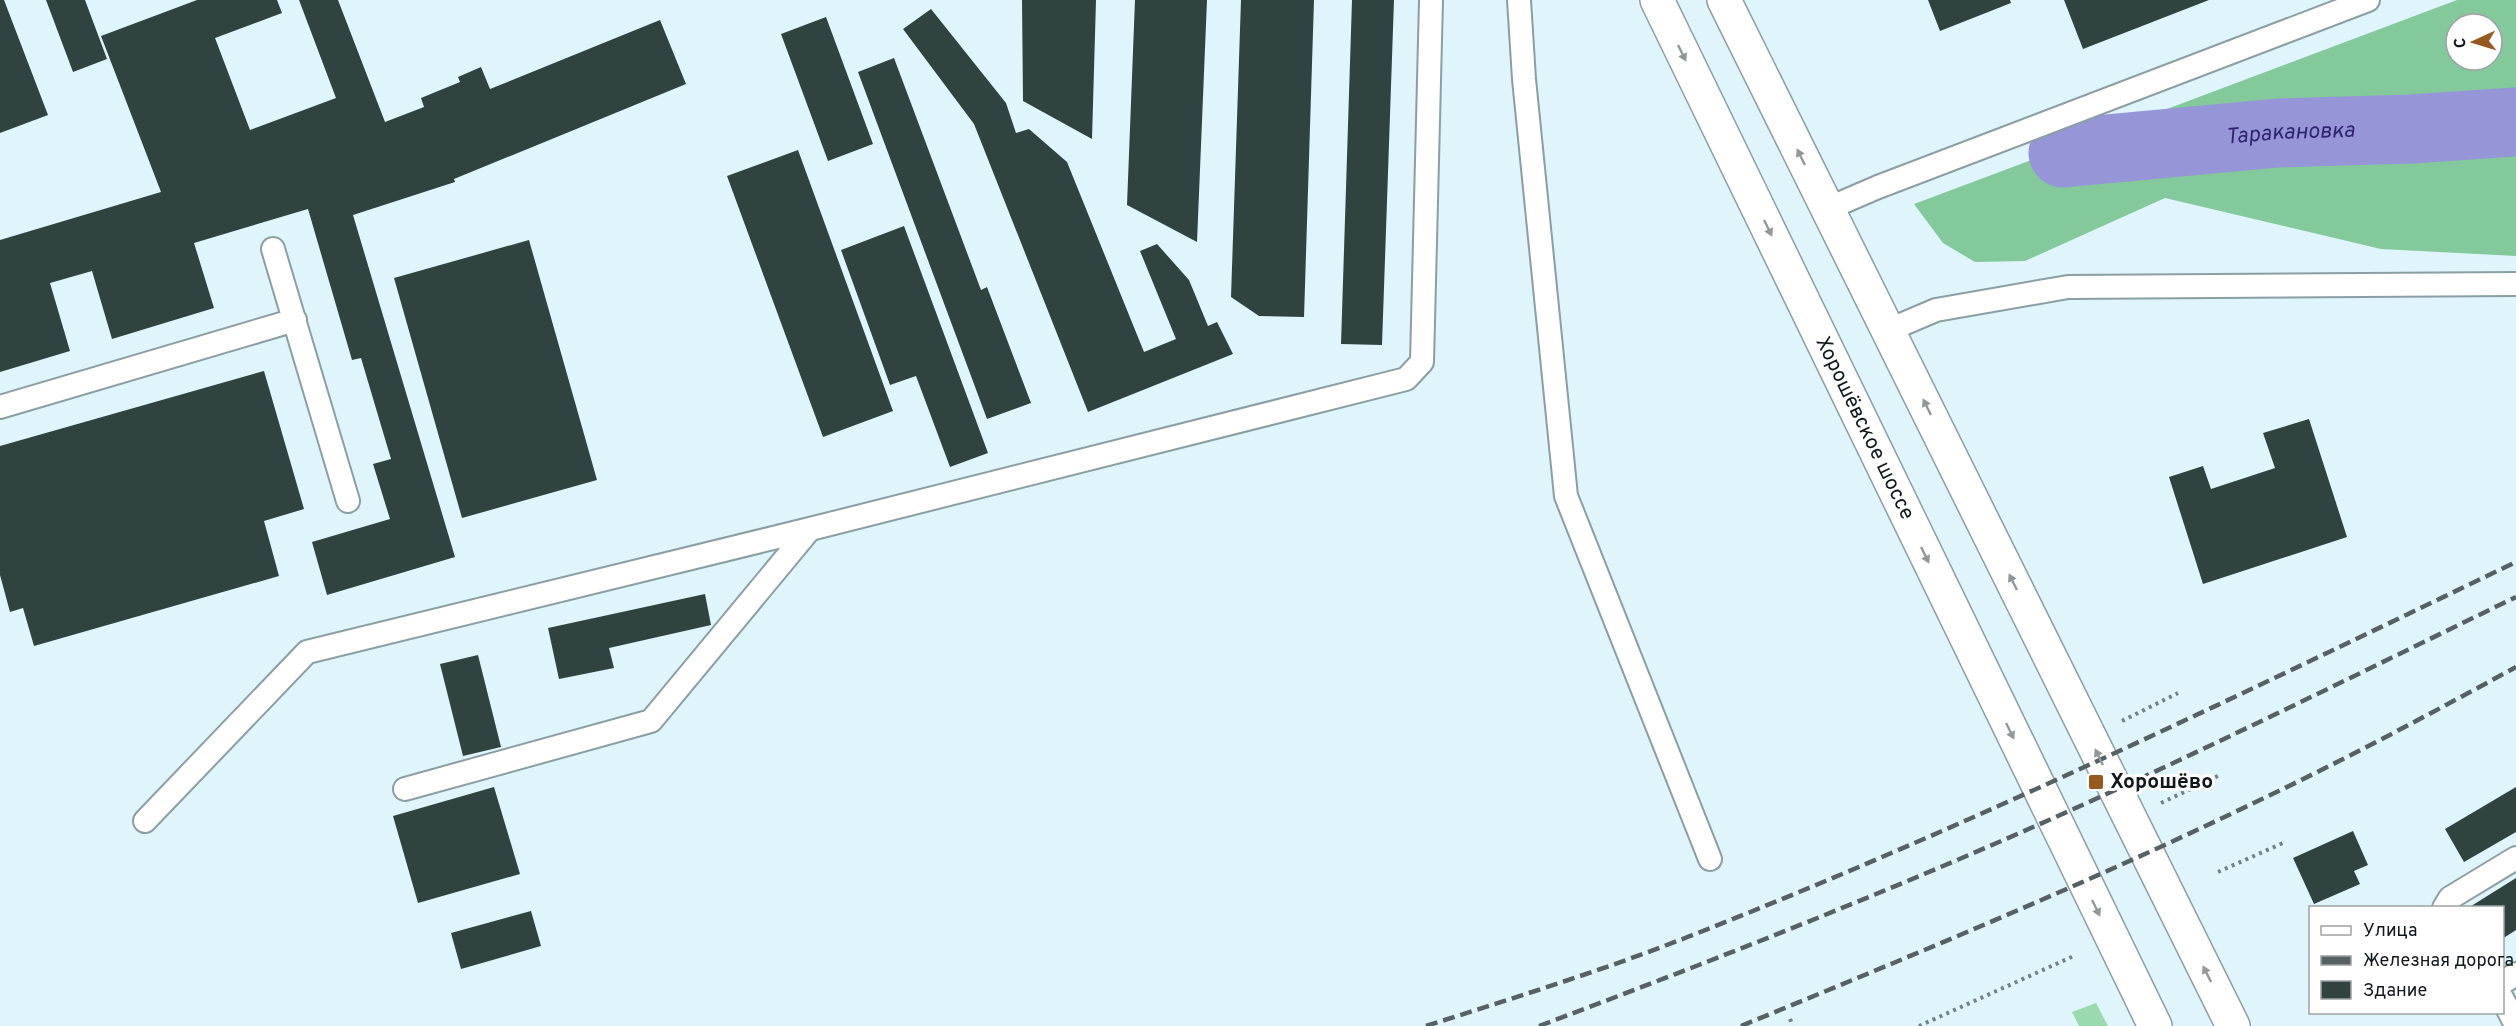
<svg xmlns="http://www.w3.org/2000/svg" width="2516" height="1026" font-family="Overpass,sans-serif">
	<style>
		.green { fill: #99dbae }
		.forest { fill: #84c99b; fill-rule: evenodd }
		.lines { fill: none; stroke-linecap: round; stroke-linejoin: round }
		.river { stroke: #9595d7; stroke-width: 69 }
		.building { fill: #314341 }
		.service-casing { stroke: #8a9ea4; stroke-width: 26 }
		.secondary-casing { stroke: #8a9ea4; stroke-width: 36 }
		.path { stroke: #738186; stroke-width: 4; stroke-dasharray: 3 4.5; stroke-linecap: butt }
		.service { stroke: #fff; stroke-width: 22 }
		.secondary { stroke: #fff; stroke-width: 33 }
		.rail { stroke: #556165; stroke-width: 4.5; stroke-dasharray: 12 6; stroke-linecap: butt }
		.oneway { fill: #939798 }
		.poi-dot { fill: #985921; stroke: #fff; stroke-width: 2 }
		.labels { text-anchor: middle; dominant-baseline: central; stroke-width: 6; stroke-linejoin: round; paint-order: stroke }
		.street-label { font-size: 21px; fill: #10171a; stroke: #fff }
		.poi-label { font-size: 21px; font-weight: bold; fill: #10171a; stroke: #fff; text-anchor: start }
		.water-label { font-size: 22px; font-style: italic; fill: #2f2471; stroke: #fff }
	</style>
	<rect width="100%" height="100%" fill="#dff4fb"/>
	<path class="green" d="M 2096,1003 L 2108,1026 L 2079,1026 L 2072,1012 Z"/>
	<path class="forest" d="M 2457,0 L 2516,0 L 2516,256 L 2381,249 L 2165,198 L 2025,261 L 1975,262 L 1943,243 L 1914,204 ZM 2456,24 L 2492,24 L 2492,60 L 2456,60 Z"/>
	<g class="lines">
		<path class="river" id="s1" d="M 2063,153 L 2278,133 L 2411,129 L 2516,122"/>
	</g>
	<path class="building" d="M 0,0 L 4,0 L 48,115 L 0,133 Z
		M 46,0 L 85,0 L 107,59 L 73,72 Z
		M 197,0 L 277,0 L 282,13 L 215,38 L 250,130 L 336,98 L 299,0 L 338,0 L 385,122 L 424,107 L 421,98 L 460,82 L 458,77 L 481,67 L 490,89 L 660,20 L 686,84 L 454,179 L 455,182 L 353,215 L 455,557 L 327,595 L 312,542 L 390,519 L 373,464 L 391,459 L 361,358 L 352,360 L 308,209 L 194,243 L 214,308 L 112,339 L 92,271 L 50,283 L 70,351 L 0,372 L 0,240 L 161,192 L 101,36 Z
		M 1022,0 L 1096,0 L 1092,139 L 1023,101 Z
		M 1135,0 L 1207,0 L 1197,242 L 1127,205 Z
		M 1241,0 L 1314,0 L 1304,317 L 1259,316 L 1231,297 Z
		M 1352,0 L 1394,0 L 1382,345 L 1341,344 Z
		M 1928,0 L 2010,0 L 2011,3 L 1940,31 Z
		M 2064,0 L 2209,0 L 2083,49 Z
		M 931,9 L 1006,103 L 1016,133 L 1029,129 L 1067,162 L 1144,352 L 1176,339 L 1140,251 L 1157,244 L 1189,280 L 1208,326 L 1217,322 L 1233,354 L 1088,412 L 974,124 L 903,29 Z
		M 826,17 L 873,144 L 828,161 L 781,34 Z
		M 894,58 L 981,290 L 987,287 L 1031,403 L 987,419 L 858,72 Z
		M 798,150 L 893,411 L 823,437 L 727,176 Z
		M 904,226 L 988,453 L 950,467 L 916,376 L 890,385 L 841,250 Z
		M 529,240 L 597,480 L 462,518 L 394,278 Z
		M 264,371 L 304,509 L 264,521 L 279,576 L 34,646 L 23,608 L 10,612 L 0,575 L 0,446 Z
		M 2309,419 L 2347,537 L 2203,584 L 2169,477 L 2203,466 L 2211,489 L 2275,468 L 2263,433 Z
		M 705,594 L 711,625 L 609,648 L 614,668 L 559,679 L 548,628 Z
		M 478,655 L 501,747 L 463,756 L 440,664 Z
		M 494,787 L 520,874 L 418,903 L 393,816 Z
		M 2516,787 L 2516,832 L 2464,862 L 2445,829 Z
		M 2353,831 L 2368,865 L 2354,871 L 2360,884 L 2314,904 L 2293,858 Z
		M 2516,878 L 2516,930 L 2502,939 L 2502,908 L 2468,908 Z
		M 531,911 L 541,946 L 461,969 L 451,933 Z"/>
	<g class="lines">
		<g class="service-casing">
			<path id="service" d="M 1519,0 L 1524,79 L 1566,496 L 1710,859
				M 1827,209 L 1878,187 L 2368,0
				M 273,249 L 348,501
				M 1889,330 L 1936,310 L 2068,287 L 2516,284
				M 0,407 L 295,320
				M 405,789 L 651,721 L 810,529
				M 145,821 L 307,652 L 810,529 L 1406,379 L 1422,362 L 1431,0
				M 2444,908 L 2450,898 L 2516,858
				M 2502,983 L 2516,974
				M 2502,998 L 2516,1025"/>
		</g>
		<g class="secondary-casing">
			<g id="secondary">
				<path id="s2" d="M 1657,0 L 2155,1026"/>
				<path d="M 1724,0 L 2233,1026"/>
			</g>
		</g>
		<path class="path" d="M 2122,721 L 2178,693
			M 2161,803 L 2220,775
			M 2218,872 L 2283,843
			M 1790,1019 L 1793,1026
			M 1919,1026 L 2076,955"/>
		<use href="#service" class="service"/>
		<use href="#secondary" class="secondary"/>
		<path class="rail" d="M 1426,1026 C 1513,998 1601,971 1685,938 C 1969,827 2242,694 2516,562
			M 1539,1026 C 1728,955 1916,881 2100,797 C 2240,733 2378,664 2516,597
			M 1741,1026 C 1916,954 2091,882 2262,799 C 2348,758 2432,713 2516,667"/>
	</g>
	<defs><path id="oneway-solid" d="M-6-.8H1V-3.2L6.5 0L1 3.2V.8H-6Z" transform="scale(1.5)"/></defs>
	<g class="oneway">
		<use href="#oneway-solid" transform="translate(1682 53) rotate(64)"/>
		<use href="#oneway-solid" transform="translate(1801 157) rotate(-116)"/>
		<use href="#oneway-solid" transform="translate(1768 228) rotate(64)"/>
		<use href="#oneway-solid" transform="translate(1927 407) rotate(-116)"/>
		<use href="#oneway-solid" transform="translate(1925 555) rotate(64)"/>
		<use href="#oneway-solid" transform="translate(2013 582) rotate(-116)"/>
		<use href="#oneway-solid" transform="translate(2010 731) rotate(64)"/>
		<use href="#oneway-solid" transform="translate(2099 757) rotate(-116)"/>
		<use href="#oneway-solid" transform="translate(2096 908) rotate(64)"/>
		<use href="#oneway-solid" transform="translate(2207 974) rotate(-117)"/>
	</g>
	<rect class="poi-dot" x="2088" y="774" width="16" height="16" rx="3"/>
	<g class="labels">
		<g class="street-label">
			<text stroke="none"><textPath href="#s2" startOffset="476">Хорошёвское шоссе</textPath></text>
		</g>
		<g class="poi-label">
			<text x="2110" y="782">Хорошёво</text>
		</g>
		<g class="water-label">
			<text stroke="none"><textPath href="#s1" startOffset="228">Таракановка</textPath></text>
		</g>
	</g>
	<rect x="2309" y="906" width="195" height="108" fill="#ffffff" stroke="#9fa2a3" stroke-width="1.5"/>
	<rect x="2321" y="926" width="30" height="9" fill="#ffffff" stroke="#9fa2a3" stroke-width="1.5"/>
	<text x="2363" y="936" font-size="18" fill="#10171a">Улица</text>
	<rect x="2321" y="956" width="30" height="9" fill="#556165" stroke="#9fa2a3" stroke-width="1.5"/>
	<text x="2363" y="966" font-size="18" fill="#10171a">Железная дорога</text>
	<rect x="2321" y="981" width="30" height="18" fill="#314341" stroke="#9fa2a3" stroke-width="1.5"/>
	<text x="2363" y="996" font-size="18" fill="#10171a">Здание</text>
	<g transform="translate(2474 42) rotate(266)"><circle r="28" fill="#ffffff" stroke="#9fa2a3" stroke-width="1.5"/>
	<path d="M0-4.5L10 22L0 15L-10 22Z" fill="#985921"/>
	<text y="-9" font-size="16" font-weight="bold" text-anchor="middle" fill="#10171a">С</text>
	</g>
</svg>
